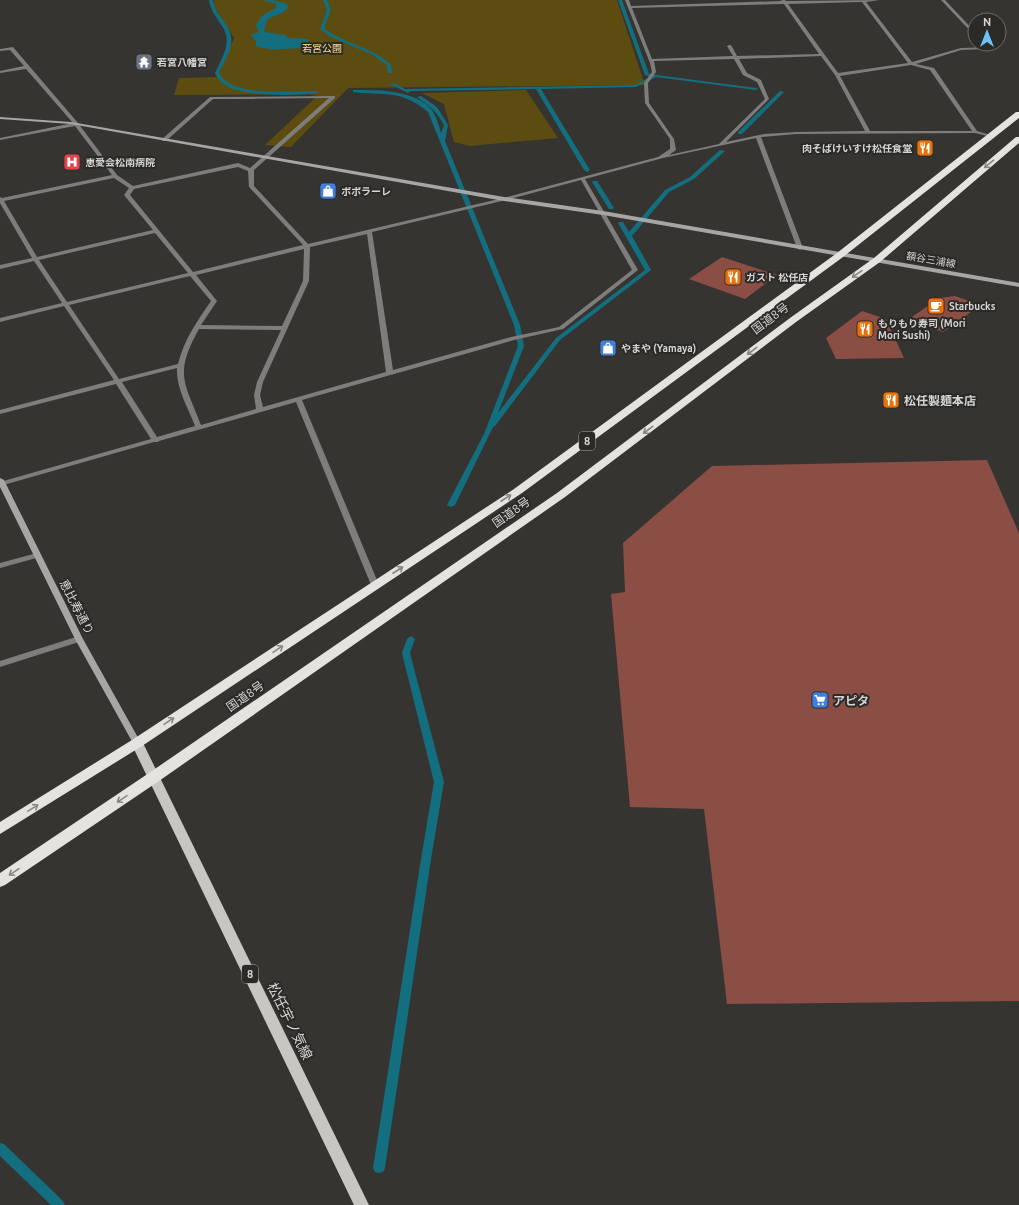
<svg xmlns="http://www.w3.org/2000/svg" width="1019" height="1205" font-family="Ubuntu,'Noto Sans JP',sans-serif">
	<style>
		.green { fill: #5d4c0f }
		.water { fill: #136f7f }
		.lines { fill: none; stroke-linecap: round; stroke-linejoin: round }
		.stream { fill: #136f7f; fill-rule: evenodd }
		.building { fill: #8a4e45 }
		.street { fill: #7e7d7c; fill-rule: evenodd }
		.secondary { fill: #a7a6a4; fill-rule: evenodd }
		.primary { fill: #c7c6c3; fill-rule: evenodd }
		.highway { fill: #e4e3df; fill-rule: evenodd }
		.oneway { stroke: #888683 }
		.labels { text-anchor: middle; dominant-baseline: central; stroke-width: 4; stroke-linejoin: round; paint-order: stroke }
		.far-park-label { font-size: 10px; fill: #fde088; stroke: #2b2a27 }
		.far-poi-label { font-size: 10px; font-weight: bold; fill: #d5d5d3; stroke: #2b2a27; text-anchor: start }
		.far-street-label { font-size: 10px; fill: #d5d5d3; stroke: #2b2a27 }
		.shield { fill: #2b2a27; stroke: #a2a29f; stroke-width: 1 }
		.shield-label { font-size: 11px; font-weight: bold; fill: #d5d5d3 }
		.street-label { font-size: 12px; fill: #d5d5d3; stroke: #2b2a27 }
		.poi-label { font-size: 12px; font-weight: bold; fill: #d5d5d3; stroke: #2b2a27; text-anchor: start }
		.near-street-label { font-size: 14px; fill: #d5d5d3; stroke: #2b2a27 }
	</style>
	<rect width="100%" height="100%" fill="#353431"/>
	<path class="green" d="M 214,0 L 617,0 L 645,85 L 348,88 L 291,147 L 265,145 L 317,96 L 308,94 L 174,95 L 179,78 L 221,77 L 219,73 L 234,38 L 214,6 Z
		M 526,90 L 558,138 L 470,146 L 454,142 L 444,104 L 422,93 Z"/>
	<path class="water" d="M 263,0 L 273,0 L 287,4 L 288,8 C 282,15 274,15 267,20 L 264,32 L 285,35 L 288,38 L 308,39 L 308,46 L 304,48 C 288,48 271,52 256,46 L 256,41 L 250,35 L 259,32 L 256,25 L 262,16 L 277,7 L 276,4 Z"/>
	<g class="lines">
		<path class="stream" d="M 209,0 L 213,0 C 214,8 218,13 223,20 C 239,41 229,52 219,73 C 232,98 291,91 316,91 L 318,91 L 318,93 C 296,96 246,97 227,86 C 221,83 218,79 215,73 C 223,55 234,41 220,23 C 215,15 210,9 209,0 Z
			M 323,0 L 327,0 L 331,10 L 324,28 C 343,44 372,46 391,65 L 392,73 L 388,73 L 387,65 L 371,54 L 331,37 L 320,29 L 327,10 Z
			M 618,0 L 622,0 L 649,74 L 756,88 L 758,89 L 756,90 L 656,77 L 636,87 L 541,89 L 590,170 L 587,172 L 584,170 L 536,89 L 410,91 L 408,93 L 390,84 L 394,83 L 405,89 L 635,85 L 650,77 L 645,75 Z
			M 355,90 C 378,90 416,90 432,110 C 436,116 439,126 441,133 L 444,125 C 435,109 430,107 417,97 L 421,96 L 437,107 L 448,125 L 445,141 L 520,325 L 524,346 L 498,413 L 556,338 L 645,270 L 618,223 L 619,222 L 623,222 L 629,232 L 665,190 L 690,177 L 720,150 L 725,151 L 694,179 L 669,192 L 632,236 L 651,270 L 560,340 L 495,426 L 493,427 L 455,505 L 451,507 L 447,505 L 484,434 L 518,346 L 514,325 L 428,112 C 401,89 384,96 353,92 L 353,90 Z
			M 780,91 L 784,92 L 742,134 L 738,134 L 738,132 Z
			M 593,181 L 597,181 L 614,208 L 613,209 L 609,209 L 592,182 Z
			M 411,636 L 415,639 L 410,653 L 444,782 L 431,859 L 385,1168 L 383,1172 L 379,1173 L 375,1172 L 373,1168 L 421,859 L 434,782 L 402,653 L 407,639 Z
			M 0,1143 L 4,1144 L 63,1201 L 65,1205 L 51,1205 L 0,1156 Z"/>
	</g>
	<path class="building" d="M 722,257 L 777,275 L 745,299 L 689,279 Z
		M 955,296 L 981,305 L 943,332 L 909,319 L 939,298 Z
		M 862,311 L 886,319 L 904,358 L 836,359 L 826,338 Z
		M 987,460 L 1019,533 L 1019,1001 L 727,1004 L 704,809 L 630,807 L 611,594 L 625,592 L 623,543 L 712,466 Z"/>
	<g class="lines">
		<path class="street" d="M 625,0 L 629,0 L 631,6 L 782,1 L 781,0 L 785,0 L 786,1 L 880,0 L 866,2 L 912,62 L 961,48 L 989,47 L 989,49 L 987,49 L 961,50 L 916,64 L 934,68 L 977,131 L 994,136 L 992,137 L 975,133 L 796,134 L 761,137 L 803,248 L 800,250 L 797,248 L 756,138 L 663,158 L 585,179 L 638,270 L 563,329 L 514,340 L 302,400 L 379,585 L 378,587 L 375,587 L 371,585 L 296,402 L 159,441 L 158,442 L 154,442 L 0,486 L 0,482 L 151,439 L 116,384 L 0,414 L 0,410 L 114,380 L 64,306 L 0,322 L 0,318 L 62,303 L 34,261 L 0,269 L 0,265 L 32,258 L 0,203 L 0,197 L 2,198 L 112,175 L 75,126 L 0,140 L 0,138 L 73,123 L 26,69 L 0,73 L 0,71 L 24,66 L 10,50 L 0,51 L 0,49 L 13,47 L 78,123 L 117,175 L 133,186 L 238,163 L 250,168 L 329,98 L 213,99 L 166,141 L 162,141 L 162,139 L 210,97 L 335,96 L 335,98 L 254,170 L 254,186 L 308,244 L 503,198 L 658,157 L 670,149 L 670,139 L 645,103 L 644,83 L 652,72 L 650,63 ZM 862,2 L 908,63 L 838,73 L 788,4 ZM 784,4 L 819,54 L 737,56 L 731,45 L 729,45 L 727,46 L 733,56 L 652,59 L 632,8 ZM 821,56 L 835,75 L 865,131 L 796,132 L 764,134 L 726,142 L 769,99 L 761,80 L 747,73 L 739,59 ZM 734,59 L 743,75 L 757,82 L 765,99 L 719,144 L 669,155 L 676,150 L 674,139 L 649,103 L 648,83 L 656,72 L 654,61 ZM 911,65 L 930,70 L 972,131 L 870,131 L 840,76 ZM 238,167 L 248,171 L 249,187 L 303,245 L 193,272 L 130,195 L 134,189 ZM 114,178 L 129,188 L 124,195 L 153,230 L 37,257 L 4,201 ZM 581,180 L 632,270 L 559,327 L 511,337 L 393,370 L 372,232 L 506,200 ZM 155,233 L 188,273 L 67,302 L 39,260 ZM 367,234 L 386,372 L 263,407 L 260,395 L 263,382 L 309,281 L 310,247 ZM 304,249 L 303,281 L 282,326 L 201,325 L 217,301 L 196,275 ZM 190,276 L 211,301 C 197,321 184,340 178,364 L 119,379 L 69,305 ZM 199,329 L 281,330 L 257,382 L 254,395 L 256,409 L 201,425 C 184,381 174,374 199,329 ZM 177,368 C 176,389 188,407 195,426 L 157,437 L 122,382 Z
			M 941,0 L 945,0 L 975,32 L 975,36 Z
			M 37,553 L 41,555 L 40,557 L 0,568 L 0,563 Z
			M 79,636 L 83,639 L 82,641 L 0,667 L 0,661 Z"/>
		<path class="secondary" d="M 0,117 L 71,122 L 504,197 L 603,211 L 1019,283 L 1019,287 L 603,215 L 504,201 L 71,124 L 0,119 Z
			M 0,478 L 4,480 L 83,639 L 141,743 L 140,745 L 134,745 L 75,639 L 0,487 Z"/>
		<path class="primary" d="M 137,739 L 141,740 L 143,743 L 369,1205 L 354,1205 L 131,743 L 133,740 Z"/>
		<path class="highway" d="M 1016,112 L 1019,112 L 1019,118 L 843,257 L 522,493 L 142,746 L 0,834 L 0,822 L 132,740 L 514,489 L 837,253 Z
			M 1016,137 L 1019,137 L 1019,143 L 880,262 L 796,322 L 565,497 L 159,781 L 5,885 L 0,887 L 0,873 L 149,773 L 557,493 L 790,318 L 874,258 Z"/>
	</g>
	<defs><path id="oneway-shaft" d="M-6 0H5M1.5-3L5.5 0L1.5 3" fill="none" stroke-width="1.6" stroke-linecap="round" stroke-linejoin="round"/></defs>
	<g class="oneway">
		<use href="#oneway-shaft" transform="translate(989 164) rotate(140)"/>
		<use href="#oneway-shaft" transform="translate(857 274) rotate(145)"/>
		<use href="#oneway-shaft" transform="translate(752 351) rotate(143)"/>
		<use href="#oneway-shaft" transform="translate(648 430) rotate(143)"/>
		<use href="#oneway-shaft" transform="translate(506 498) rotate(-33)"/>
		<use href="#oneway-shaft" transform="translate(398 570) rotate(-33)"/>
		<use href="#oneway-shaft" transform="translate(278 649) rotate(-34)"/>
		<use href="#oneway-shaft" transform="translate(169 721) rotate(-34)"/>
		<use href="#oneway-shaft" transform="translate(122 799) rotate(146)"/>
		<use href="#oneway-shaft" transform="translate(33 808) rotate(-32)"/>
		<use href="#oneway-shaft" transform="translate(14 872) rotate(146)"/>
	</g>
	<defs>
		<g id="temple-square" transform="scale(0.9)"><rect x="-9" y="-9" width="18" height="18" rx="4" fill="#6b7280" stroke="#2b2a27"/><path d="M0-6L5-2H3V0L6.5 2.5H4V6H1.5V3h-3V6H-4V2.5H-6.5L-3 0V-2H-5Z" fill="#fff"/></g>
		<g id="restaurant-square" transform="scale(0.9)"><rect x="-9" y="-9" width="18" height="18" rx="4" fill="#e8710a" stroke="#2b2a27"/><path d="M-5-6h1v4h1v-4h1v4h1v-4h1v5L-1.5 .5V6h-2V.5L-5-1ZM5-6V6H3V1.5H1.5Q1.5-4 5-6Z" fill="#fff"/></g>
		<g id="hospital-square" transform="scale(0.9)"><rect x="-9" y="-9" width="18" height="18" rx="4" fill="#e0444e" stroke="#2b2a27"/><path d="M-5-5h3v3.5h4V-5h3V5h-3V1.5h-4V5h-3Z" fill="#fff"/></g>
		<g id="shop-square" transform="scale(0.9)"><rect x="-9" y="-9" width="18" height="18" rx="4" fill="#3f7fe0" stroke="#2b2a27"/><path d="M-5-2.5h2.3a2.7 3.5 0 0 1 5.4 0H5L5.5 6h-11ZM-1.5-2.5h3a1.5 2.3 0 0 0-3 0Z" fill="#fff"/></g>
		<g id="cafe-square" transform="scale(0.9)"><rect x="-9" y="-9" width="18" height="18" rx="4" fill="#e8710a" stroke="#2b2a27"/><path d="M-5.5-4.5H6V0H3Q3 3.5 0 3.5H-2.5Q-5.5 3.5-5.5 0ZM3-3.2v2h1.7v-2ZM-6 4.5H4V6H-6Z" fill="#fff"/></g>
		<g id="supermarket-square" transform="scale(0.9)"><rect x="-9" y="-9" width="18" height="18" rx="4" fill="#3f7fe0" stroke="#2b2a27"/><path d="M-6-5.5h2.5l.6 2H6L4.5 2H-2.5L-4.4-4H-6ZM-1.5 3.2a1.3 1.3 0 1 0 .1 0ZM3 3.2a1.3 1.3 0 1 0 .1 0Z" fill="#fff"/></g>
	</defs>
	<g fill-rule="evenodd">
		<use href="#temple-square" x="144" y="62"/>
		<use href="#restaurant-square" x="925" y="148"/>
		<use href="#hospital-square" x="72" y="162"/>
		<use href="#shop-square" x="328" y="191"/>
		<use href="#restaurant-square" x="733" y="277"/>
		<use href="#cafe-square" x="936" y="306"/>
		<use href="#restaurant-square" x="865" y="329"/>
		<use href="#shop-square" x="608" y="348"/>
		<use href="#restaurant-square" x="891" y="400"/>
		<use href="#supermarket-square" x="820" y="700"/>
	</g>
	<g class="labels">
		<g class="far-park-label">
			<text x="322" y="48">若宮公園</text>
		</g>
		<g class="far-poi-label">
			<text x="157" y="62">若宮八幡宮</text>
			<text x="912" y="148" text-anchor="end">肉そばけいすけ松任食堂</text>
			<text x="85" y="162">恵愛会松南病院</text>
			<text x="341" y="191">ポポラーレ</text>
			<text x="746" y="277">ガスト 松任店</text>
			<text x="949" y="306">Starbucks</text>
			<text x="878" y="323">もりもり寿司 (Mori<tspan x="878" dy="12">Mori Sushi)</tspan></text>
			<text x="621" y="348">やまや (Yamaya)</text>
		</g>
		<g class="far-street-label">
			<text transform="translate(931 260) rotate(10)">額谷三浦線</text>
		</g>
		<g class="shield">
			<rect x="579" y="432" width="16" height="18" rx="3"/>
			<rect x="242" y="965" width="16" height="18" rx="3"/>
		</g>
		<g class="shield-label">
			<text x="587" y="441">8</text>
			<text x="250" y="974">8</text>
		</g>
		<g class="street-label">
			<text transform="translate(770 318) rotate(-37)">国道8号</text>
			<text transform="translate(511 512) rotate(-35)">国道8号</text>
			<text transform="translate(77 607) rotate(63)">恵比寿通り</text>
			<text transform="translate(245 696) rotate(-35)">国道8号</text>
		</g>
		<g class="poi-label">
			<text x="904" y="400">松任製麺本店</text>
			<text x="833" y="700">アピタ</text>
		</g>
		<g class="near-street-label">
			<text transform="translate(290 1021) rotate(64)">松任宇ノ気線</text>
		</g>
	</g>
	<g transform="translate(987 32)"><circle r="19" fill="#2b2a27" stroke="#6f6e6c"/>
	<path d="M0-3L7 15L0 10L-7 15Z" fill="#6ec2f3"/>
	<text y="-6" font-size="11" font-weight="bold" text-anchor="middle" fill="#d5d5d3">N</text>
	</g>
</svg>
